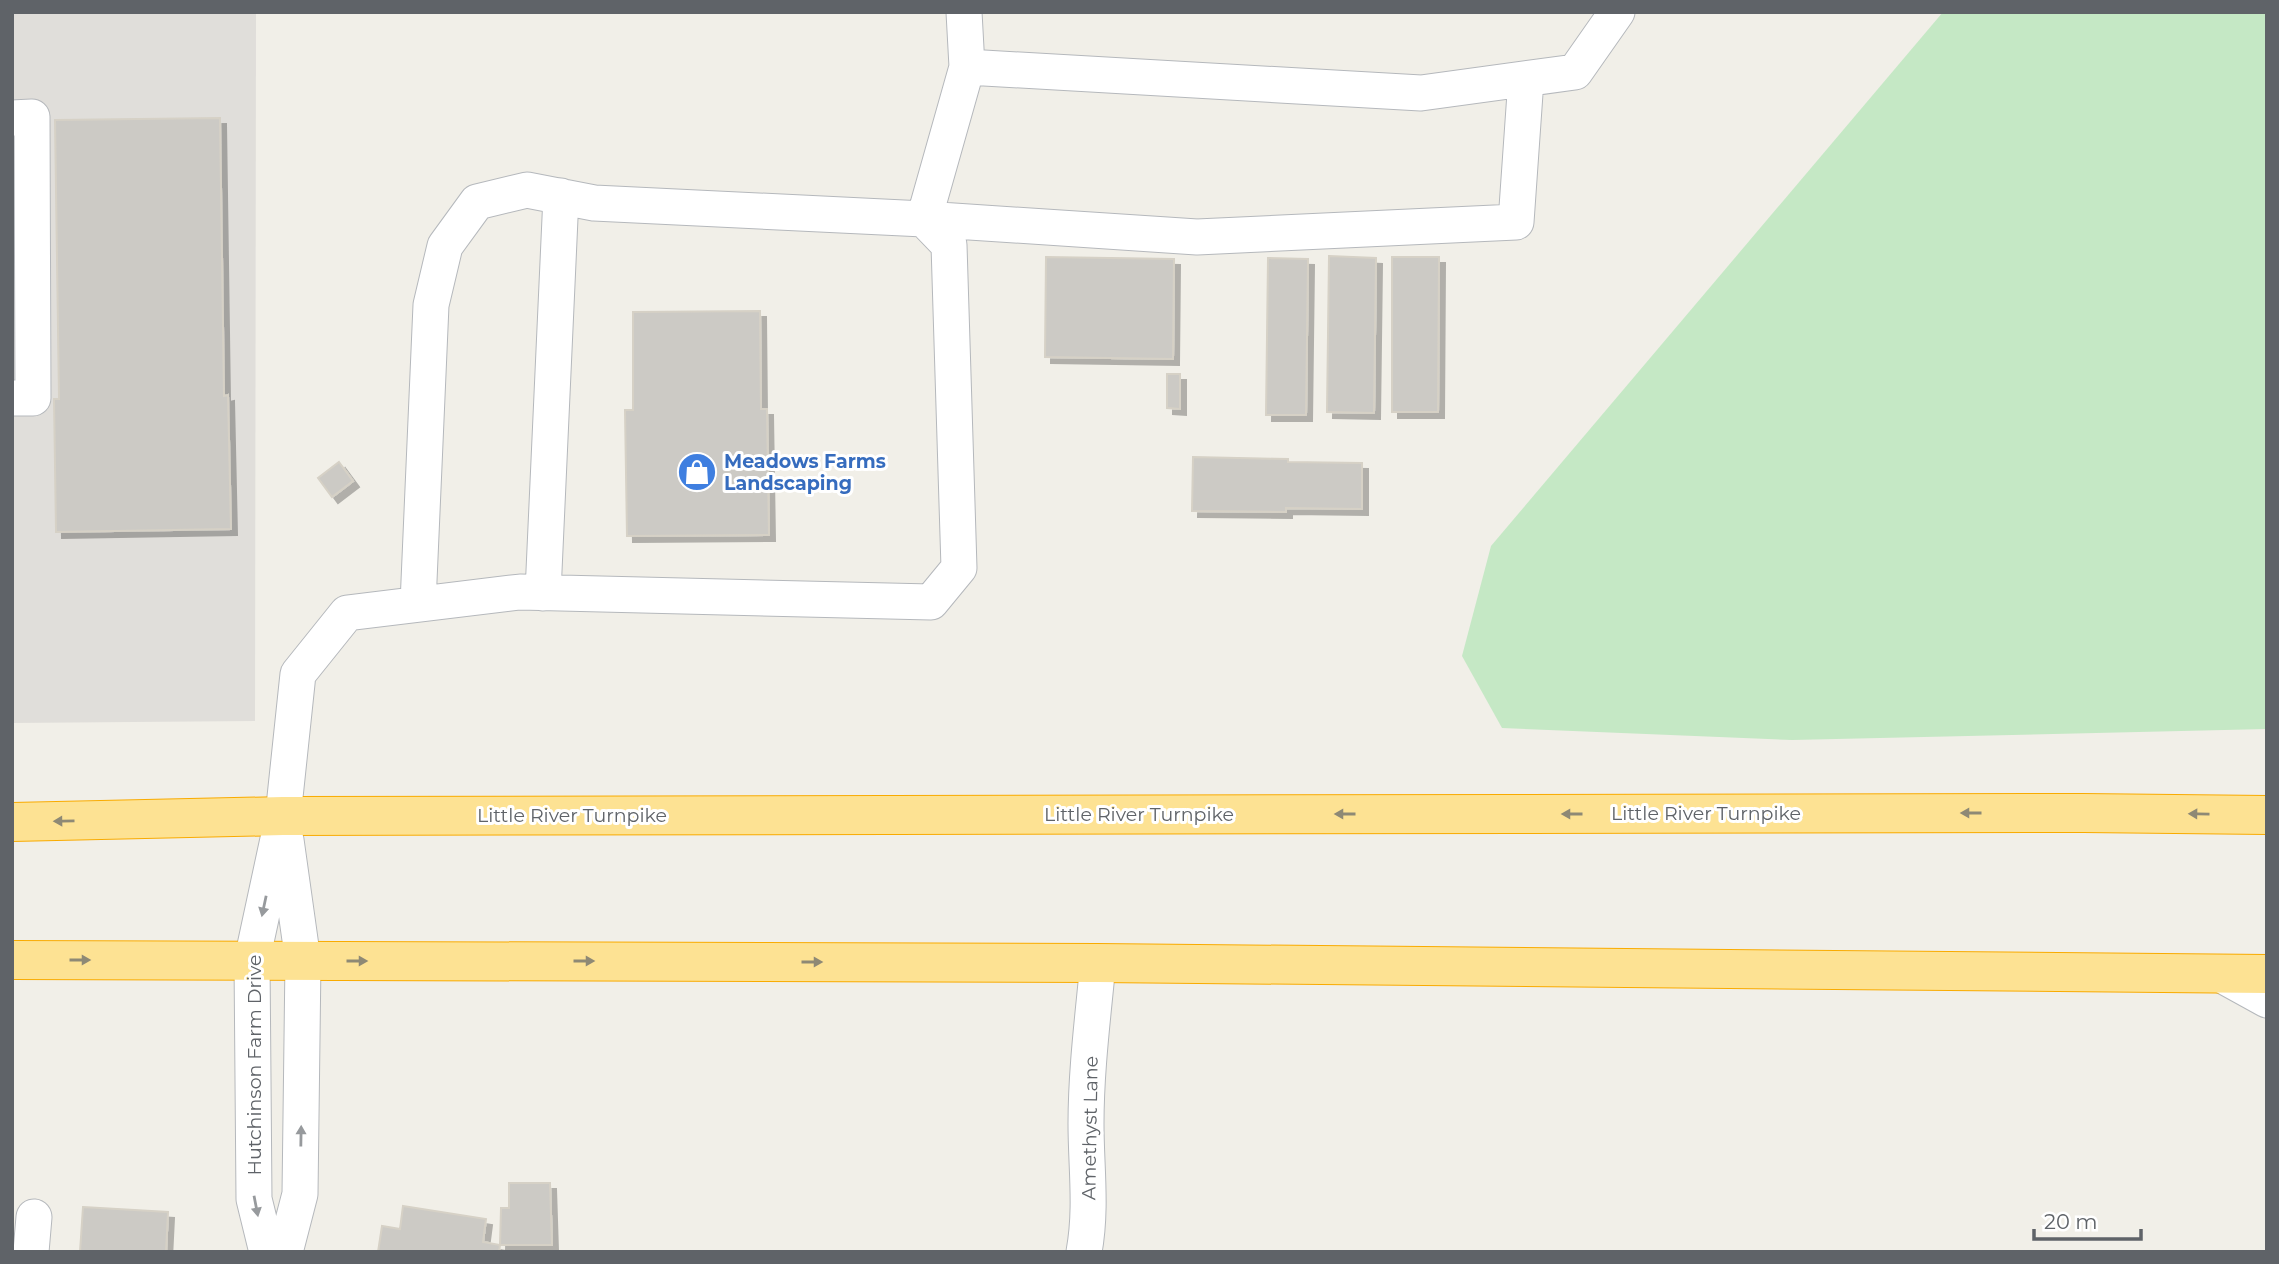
<svg xmlns="http://www.w3.org/2000/svg" width="2279" height="1264" font-family="Montserrat,sans-serif">
	<style>
		.industrial { fill: #e0deda }
		.green { fill: #c5e8c5 }
		.building { fill: #cccac5; stroke: #d6d1c6; stroke-width: 2; filter: url(#shadow) }
		.lines { fill: none; stroke-linecap: round; stroke-linejoin: round }
		.minor-casing { stroke: #b5b8bc; stroke-width: 37 }
		.highway-casing { stroke: #f9ab00; stroke-width: 40 }
		.minor { stroke: #fff; stroke-width: 35 }
		.highway { stroke: #fde293; stroke-width: 38 }
		.oneway { fill: #8e8975 }
		.oneway2 { fill: #979a9d }
		.labels { text-anchor: middle; dominant-baseline: central; stroke-width: 6; stroke-linejoin: round; paint-order: stroke }
		.shop-label { font-size: 19px; font-weight: bold; fill: #366cbe; stroke: #fff; text-anchor: start }
		.street-label { font-size: 19px; fill: #5f6368; stroke: #fff }
	</style>
	<defs>
		<filter id="shadow"><feDropShadow dx="6" dy="6" stdDeviation="0" flood-color="#0004"/></filter>
	</defs>
	<rect width="100%" height="100%" fill="#f1efe8"/>
	<path class="industrial" d="M 12,12 L 256,12 L 255,721 L 12,723 Z"/>
	<path class="green" d="M 1943,12 L 2267,12 L 2267,729 L 1792,740 L 1502,728 L 1462,656 L 1491,546 Z"/>
	<path class="building" d="M 220,118 L 224,396 L 228,395 L 231,529 L 56,532 L 54,399 L 59,399 L 55,120 Z
		M 1329,256 L 1376,258 L 1374,413 L 1327,412 Z
		M 1046,257 L 1174,259 L 1173,359 L 1045,357 Z
		M 1392,257 L 1439,257 L 1438,412 L 1392,412 Z
		M 1268,258 L 1308,259 L 1306,415 L 1266,415 Z
		M 760,311 L 761,409 L 767,409 L 769,535 L 627,536 L 625,410 L 633,410 L 633,312 Z
		M 1167,374 L 1180,374 L 1180,409 L 1167,408 Z
		M 1193,457 L 1288,459 L 1288,462 L 1362,463 L 1362,509 L 1286,508 L 1286,512 L 1192,511 Z
		M 339,462 L 353,481 L 332,497 L 318,478 Z
		M 509,1183 L 550,1183 L 552,1245 L 500,1245 L 501,1208 L 509,1208 Z
		M 403,1206 L 486,1219 L 483,1242 L 500,1245 L 499,1252 L 378,1252 L 382,1226 L 400,1229 Z
		M 83,1207 L 168,1212 L 166,1252 L 80,1252 Z"/>
	<g class="lines">
		<g class="minor-casing">
			<path id="minor" d="M 964,12 L 967,67 L 924,219 L 1197,237 L 1516,222 L 1526,79
				M 967,67 L 1421,93 L 1575,72 L 1617,12
				M 12,118 L 32,117 L 33,398 L 12,398
				M 543,593 L 561,196
				M 2218,973 L 2267,1000
				M 31,1252 L 34,1217
				M 267,1252 L 254,1199 L 252,960 L 283,816 L 298,674 L 347,613 L 520,592 L 931,602 L 959,568 L 949,245 L 924,219 L 594,203 L 527,190 L 477,202 L 445,246 L 431,305 L 418,604
				M 285,1252 L 300,1194 L 303,961 L 286,840
				M 1084,1252 C 1092,1208 1086,1167 1086,1124 C 1086,1070 1093,1016 1098,963"/>
		</g>
		<g class="highway-casing">
			<path id="highway" d="M 12,822 L 283,816 L 2083,813 L 2267,815
				M 12,960 L 1098,963 L 2267,974"/>
		</g>
		<use href="#minor" class="minor"/>
		<use href="#highway" class="highway"/>
	</g>
	<defs><path id="oneway-solid" d="M-6-.8H1V-3.2L6.5 0L1 3.2V.8H-6Z" transform="scale(1.75)"/></defs>
	<g class="oneway">
		<use href="#oneway-solid" transform="translate(1971 813) rotate(180)"/>
		<use href="#oneway-solid" transform="translate(1345 814) rotate(180)"/>
		<use href="#oneway-solid" transform="translate(1572 814) rotate(180)"/>
		<use href="#oneway-solid" transform="translate(2199 814) rotate(-179)"/>
		<use href="#oneway-solid" transform="translate(64 821) rotate(179)"/>
		<use href="#oneway-solid" transform="translate(80 960)"/>
		<use href="#oneway-solid" transform="translate(357 961)"/>
		<use href="#oneway-solid" transform="translate(584 961)"/>
		<use href="#oneway-solid" transform="translate(812 962)"/>
	</g>
	<g class="oneway2">
		<use href="#oneway-solid" transform="translate(264 906) rotate(102)"/>
		<use href="#oneway-solid" transform="translate(301 1136) rotate(-89)"/>
		<use href="#oneway-solid" transform="translate(256 1206) rotate(79)"/>
	</g>
	<defs>
		<g id="shop-disc" transform="scale(2.0125)"><circle r="9.5" fill="#3f7fe0" stroke="#fff"/><path d="M-5-2.5h2.3a2.7 3.5 0 0 1 5.4 0H5L5.5 6h-11ZM-1.5-2.5h3a1.5 2.3 0 0 0-3 0Z" fill="#fff"/></g>
	</defs>
	<g fill-rule="evenodd">
		<use href="#shop-disc" x="697" y="472"/>
	</g>
	<g class="labels">
		<g class="shop-label">
			<text x="724" y="461">Meadows Farms<tspan x="724" dy="22">Landscaping</tspan></text>
		</g>
		<g class="street-label">
			<text x="1706" y="813">Little River Turnpike</text>
			<text x="1139" y="814">Little River Turnpike</text>
			<text x="572" y="815">Little River Turnpike</text>
			<text transform="translate(254 1065) rotate(-90)">Hutchinson Farm Drive</text>
			<text transform="translate(1090 1128) rotate(-89)">Amethyst Lane</text>
		</g>
	</g>
	<rect width="2279" height="1264" fill="none" stroke="#5f6368" stroke-width="28"/>
	<path d="M2034 1229v10h107v-10" fill="none" stroke="#5f6368" stroke-width="3.5"/>
	<text x="2044" y="1229" font-size="21" fill="#5f6368" stroke="#ffffff" stroke-width="5" paint-order="stroke">20 m</text>
</svg>
